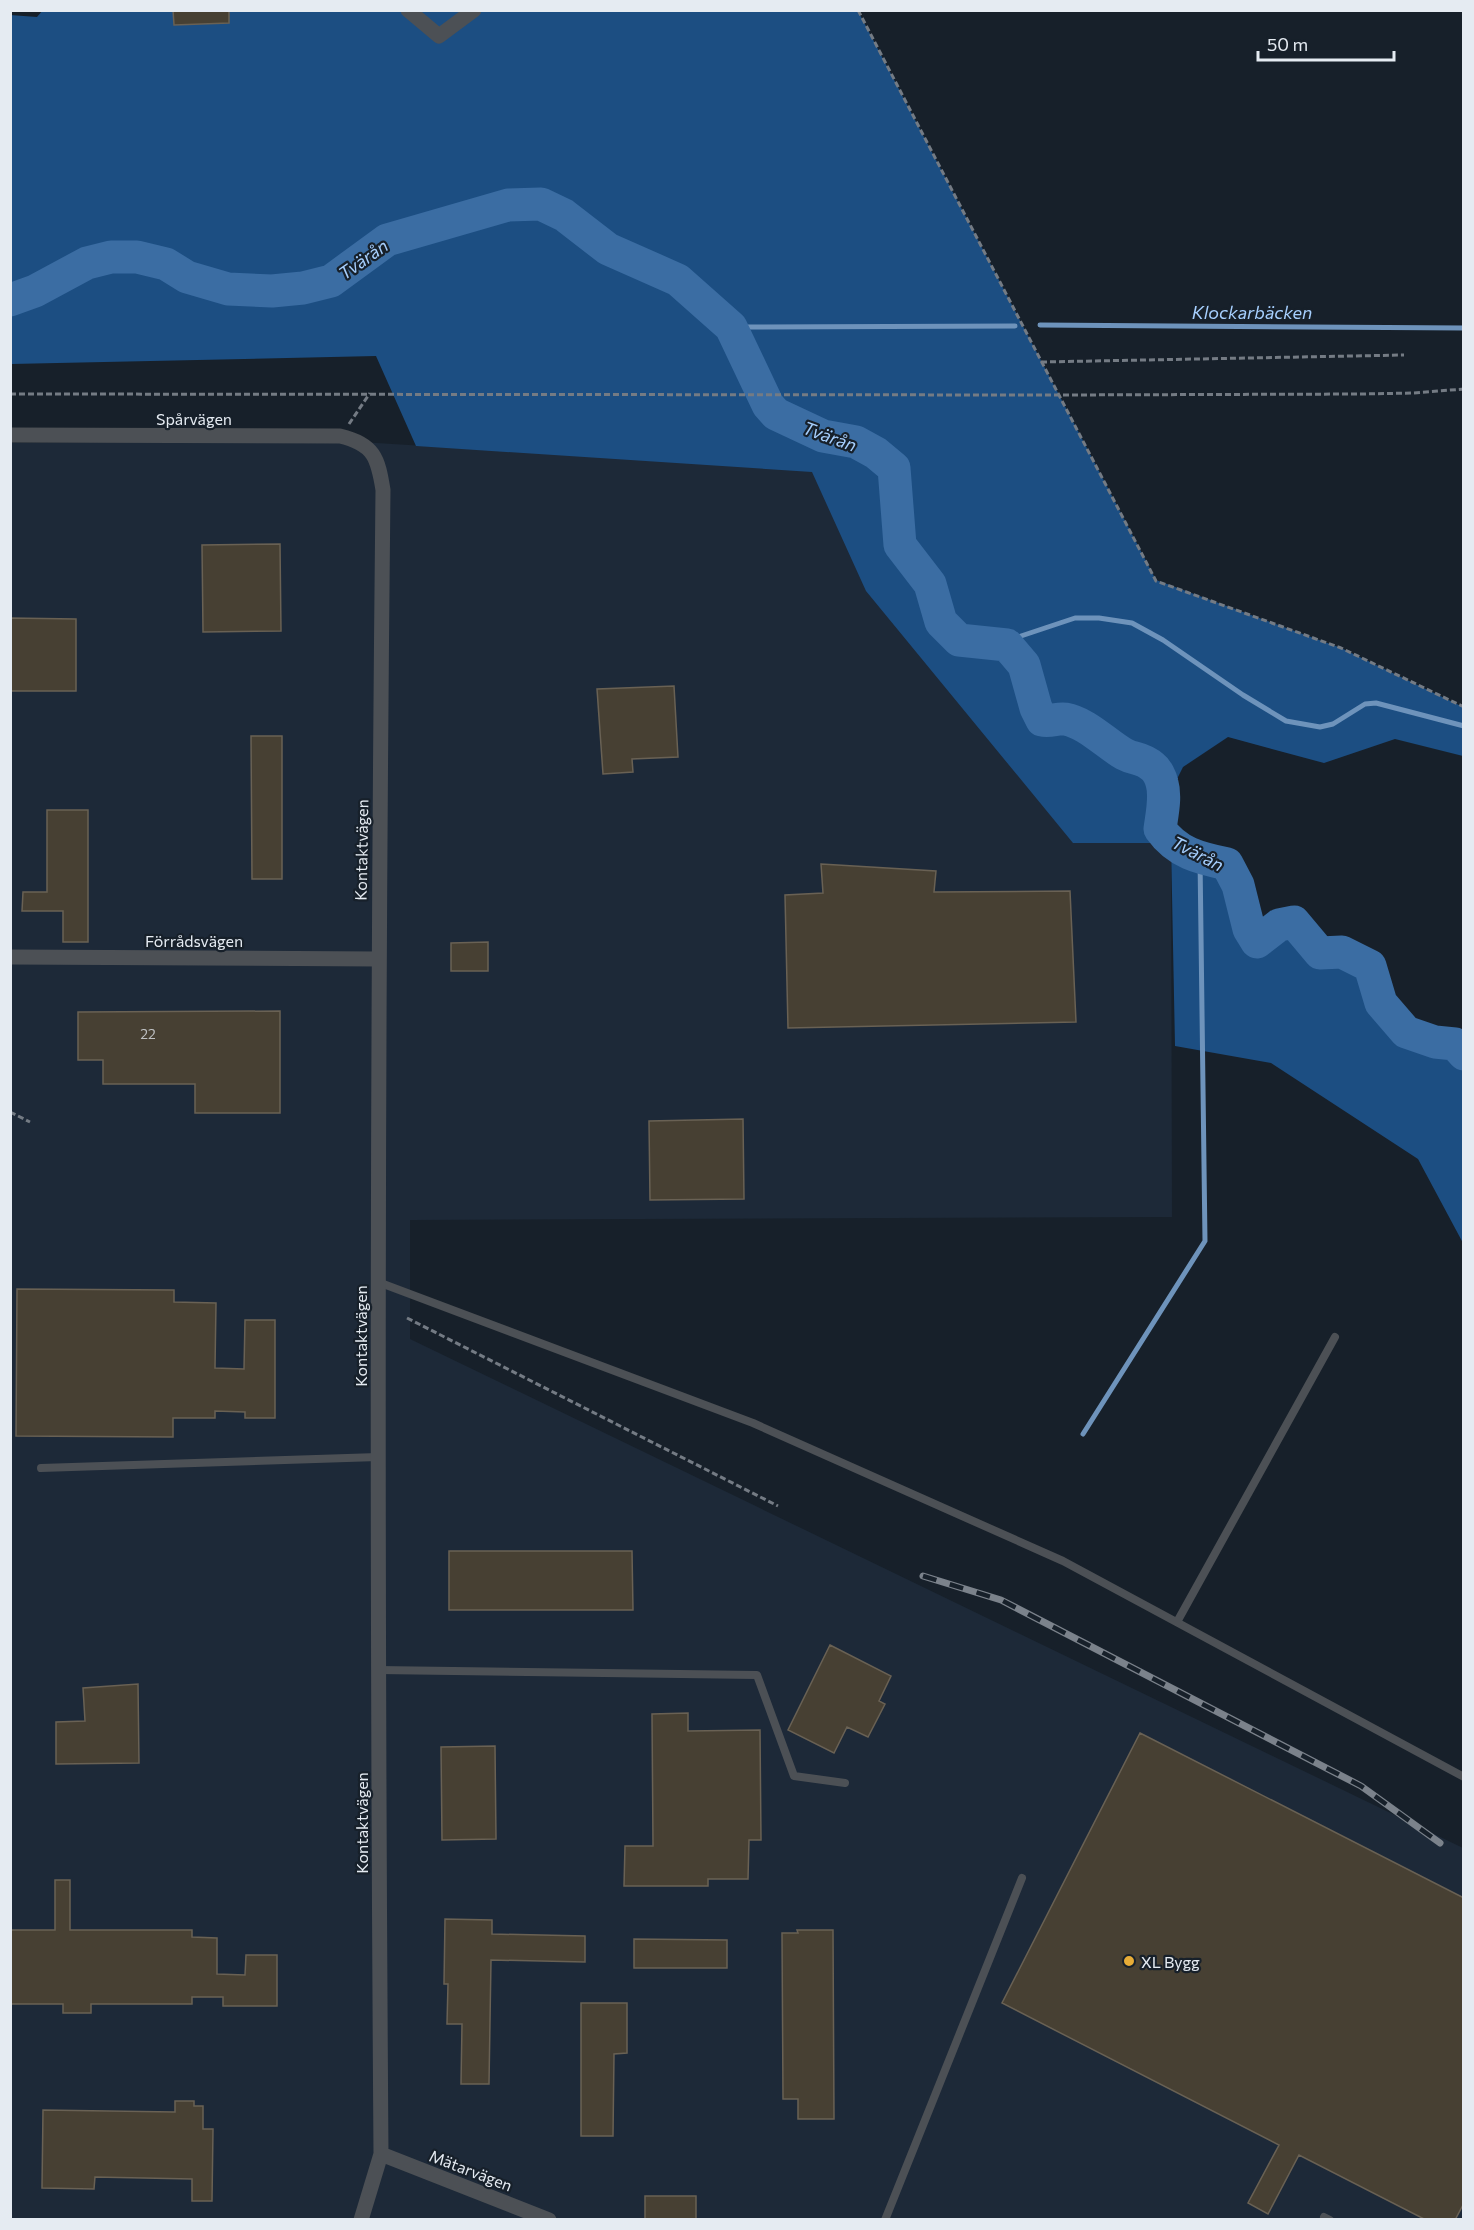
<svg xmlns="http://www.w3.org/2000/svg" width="1474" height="2230" font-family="Commissioner,sans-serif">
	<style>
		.built { fill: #1d2938 }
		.forest { fill: #1c4e82 }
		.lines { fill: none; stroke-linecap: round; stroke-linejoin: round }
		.stream { stroke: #6e93bb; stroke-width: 5 }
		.river { stroke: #3b6da3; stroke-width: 33 }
		.building { fill: #474033; stroke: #696154; stroke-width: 1.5 }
		.path { stroke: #747b84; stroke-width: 3; stroke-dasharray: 6 3; stroke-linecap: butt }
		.service { stroke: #4c5055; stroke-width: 8 }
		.minor { stroke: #4c5055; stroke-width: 15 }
		.rail-casing { stroke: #7b828b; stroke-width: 7 }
		.rail { stroke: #17202a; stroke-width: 4.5; stroke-dasharray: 14; stroke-linecap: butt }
		.poi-dot { fill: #e7ac37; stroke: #17202a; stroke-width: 2 }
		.labels { text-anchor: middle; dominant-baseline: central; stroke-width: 4.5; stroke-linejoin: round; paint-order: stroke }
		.number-label { font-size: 14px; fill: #bec0c2 }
		.street-label { font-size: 16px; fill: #e5ebf2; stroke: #17202a }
		.poi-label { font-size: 16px; fill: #e5ebf2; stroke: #17202a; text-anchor: start }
		.water-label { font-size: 18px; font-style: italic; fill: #a6cffe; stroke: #17202a }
	</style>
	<rect width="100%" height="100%" fill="#17202a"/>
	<path class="built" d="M 344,441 L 813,470 L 1171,843 L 1172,1217 L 410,1220 L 410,1339 L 1463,1848 L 1463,2219 L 11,2219 L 10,443 Z"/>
	<path class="forest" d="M 43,10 L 858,11 L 1156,580 L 1341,648 L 1463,707 L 1463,756 L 1395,739 L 1324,763 L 1228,737 L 1183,767 L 1164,805 L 1161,829 C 1178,853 1199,858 1227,864 L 1238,885 L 1249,929 L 1257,942 L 1279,925 L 1294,922 L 1320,953 L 1342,952 L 1370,966 L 1381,1003 L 1406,1032 L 1435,1042 L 1455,1044 L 1463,1054 L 1463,1243 L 1418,1159 L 1271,1063 L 1175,1046 L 1171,843 L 1073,843 L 866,591 L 812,472 L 416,446 L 376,356 L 11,364 L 10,15 L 37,17 Z"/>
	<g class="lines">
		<path class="stream" d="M 1040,325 L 1464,328
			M 731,327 L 1015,326
			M 1007,645 L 1018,637 L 1075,618 L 1099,618 L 1132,623 L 1163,640 L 1243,695 L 1286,721 L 1320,727 L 1333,724 L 1365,704 L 1376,703 L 1464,726
			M 1083,1434 L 1205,1241 L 1200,858"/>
		<path class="river" d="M 10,300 L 35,291 L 87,263 L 111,257 L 137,257 L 166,264 L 187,277 L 228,289 L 272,291 L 303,288 L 331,281 L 387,240 L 508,205 L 541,204 L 564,215 L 608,249 L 678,280 L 731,327 L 768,405 L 776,414 L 823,436 L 856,442 L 876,453 L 894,468 L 900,545 L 930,584 L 941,622 L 959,640 L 1007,645 L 1024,665 L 1036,708 L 1042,720 C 1050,722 1057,718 1065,719 C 1087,723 1105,743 1124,754 C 1135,760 1142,757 1153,767 C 1157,770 1161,778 1162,783 C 1166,797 1162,814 1160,829 C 1177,853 1199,858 1227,864 L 1238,885 L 1249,929 L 1257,942 L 1279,925 L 1294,922 L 1320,953 L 1342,952 L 1370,966 L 1381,1003 L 1406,1032 L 1435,1042 L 1455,1044 L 1464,1054"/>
	</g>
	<path class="building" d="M 173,10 L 229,10 L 229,23 L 174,25 Z
		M 280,544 L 281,631 L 203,632 L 202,545 Z
		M 10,618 L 76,619 L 76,691 L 10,691 Z
		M 674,686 L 678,757 L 632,759 L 633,772 L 603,774 L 597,689 Z
		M 251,736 L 282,736 L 282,879 L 252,879 Z
		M 47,810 L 88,810 L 88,942 L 63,942 L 63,911 L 22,911 L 23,892 L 47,892 Z
		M 821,864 L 936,871 L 934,892 L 1070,891 L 1076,1022 L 788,1028 L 785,895 L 823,893 Z
		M 488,942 L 488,971 L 451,971 L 451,943 Z
		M 280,1011 L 280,1113 L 195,1113 L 195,1084 L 103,1084 L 103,1060 L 78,1060 L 78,1012 Z
		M 743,1119 L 744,1199 L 650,1200 L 649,1121 Z
		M 17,1289 L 174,1290 L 174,1302 L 216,1303 L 215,1368 L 244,1369 L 245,1320 L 275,1320 L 275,1418 L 245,1418 L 245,1412 L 215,1411 L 215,1418 L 173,1418 L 173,1437 L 16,1436 Z
		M 449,1551 L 632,1551 L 633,1610 L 449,1610 Z
		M 830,1645 L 891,1676 L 879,1701 L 885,1704 L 868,1737 L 847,1727 L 834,1753 L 788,1730 Z
		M 138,1684 L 139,1763 L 56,1764 L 56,1722 L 85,1721 L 83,1688 Z
		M 688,1713 L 688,1731 L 760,1730 L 761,1840 L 749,1840 L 748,1879 L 708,1879 L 708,1886 L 624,1886 L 625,1846 L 653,1846 L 652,1714 Z
		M 1140,1733 L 1464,1898 L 1464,2203 L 1455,2220 L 1426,2220 L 1299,2155 L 1268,2214 L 1248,2203 L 1279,2145 L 1002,2003 Z
		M 495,1746 L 496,1839 L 442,1840 L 441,1747 Z
		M 55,1880 L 70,1880 L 70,1930 L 192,1930 L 192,1937 L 217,1938 L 217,1974 L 245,1975 L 246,1955 L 277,1955 L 277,2006 L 223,2006 L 223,1997 L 192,1997 L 192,2004 L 91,2004 L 91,2013 L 63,2013 L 63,2004 L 10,2004 L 10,1930 L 55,1930 Z
		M 445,1919 L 492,1920 L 492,1934 L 585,1936 L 585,1962 L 491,1960 L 489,2084 L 461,2084 L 462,2024 L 447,2024 L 448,1984 L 444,1984 Z
		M 797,1930 L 833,1930 L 834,2119 L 798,2119 L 798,2099 L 783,2099 L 782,1933 L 798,1933 Z
		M 634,1939 L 727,1940 L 727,1968 L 634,1968 Z
		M 581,2003 L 627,2003 L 627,2053 L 614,2054 L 613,2136 L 581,2136 Z
		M 175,2101 L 194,2101 L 194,2106 L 203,2106 L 203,2129 L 213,2129 L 212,2201 L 192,2201 L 192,2179 L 95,2177 L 94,2189 L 42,2188 L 43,2110 L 175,2112 Z
		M 645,2196 L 696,2196 L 696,2220 L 645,2220 Z"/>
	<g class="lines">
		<path class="path" d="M 858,10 L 1156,581 L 1341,648 L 1464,707
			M 1041,362 L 1404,355
			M 10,394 L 1058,395 L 1362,394 L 1413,393 L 1464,389
			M 349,424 L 370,393
			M 10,1112 L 30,1122
			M 407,1318 L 778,1506"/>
		<path class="service" d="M 378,1282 L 753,1423 L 1063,1561 L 1464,1777
			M 41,1468 L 378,1457
			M 1177,1622 L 1335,1337
			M 378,1670 L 757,1675 L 794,1776 L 845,1783
			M 1324,2217 L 1330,2220
			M 885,2220 L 1022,1878"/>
		<path class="minor" d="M 408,10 L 439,36 L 474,10
			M 10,435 L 340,436 C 374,444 378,458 383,490 C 377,1045 377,1600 381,2154 L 361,2220
			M 10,957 L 378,959
			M 381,2154 L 549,2220"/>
		<g class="rail-casing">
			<path id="rail" d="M 923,1576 L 1001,1600 L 1361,1786 L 1440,1843"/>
		</g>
		<use href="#rail" class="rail"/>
	</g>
	<circle class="poi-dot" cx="1129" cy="1961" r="6"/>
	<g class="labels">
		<g class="number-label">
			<text x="148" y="1033">22</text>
		</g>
		<g class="street-label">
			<text x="194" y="418">Spårvägen</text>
			<text transform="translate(361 850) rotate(-89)">Kontaktvägen</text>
			<text x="194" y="940">Förrådsvägen</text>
			<text transform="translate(360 1336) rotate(-90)">Kontaktvägen</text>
			<text transform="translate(361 1823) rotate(-90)">Kontaktvägen</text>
			<text transform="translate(471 2170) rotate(21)">Mätarvägen</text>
		</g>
		<g class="poi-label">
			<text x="1141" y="1961">XL Bygg</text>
		</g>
		<g class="water-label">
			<text transform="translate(363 259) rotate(-35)">Tvärån</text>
			<text x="1252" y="312">Klockarbäcken</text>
			<text transform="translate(830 436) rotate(20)">Tvärån</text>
			<text transform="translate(1198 853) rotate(27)">Tvärån</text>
		</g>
	</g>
	<rect width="1474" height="2230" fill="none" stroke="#e5ebf2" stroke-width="24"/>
	<path d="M1258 51v9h136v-9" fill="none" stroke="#e5ebf2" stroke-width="3"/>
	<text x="1267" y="51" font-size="18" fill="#e5ebf2" stroke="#17202a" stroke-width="4.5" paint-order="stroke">50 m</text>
</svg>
